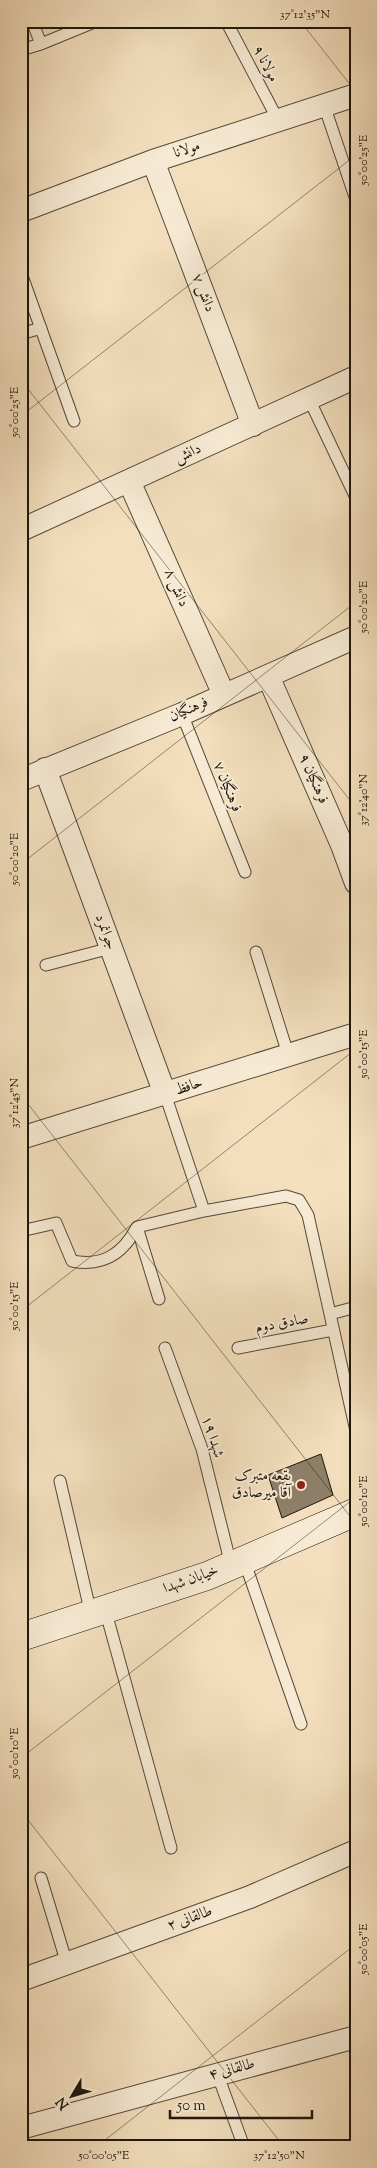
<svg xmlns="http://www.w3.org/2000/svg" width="377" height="2168" font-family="'Sorts Mill Goudy',Amiri,serif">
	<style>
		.building { fill: #8d7f69; stroke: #1f160d }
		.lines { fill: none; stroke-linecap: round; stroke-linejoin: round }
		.lane-casing { stroke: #544839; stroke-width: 13 }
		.street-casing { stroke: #544839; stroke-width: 24 }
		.secondary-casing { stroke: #1f160d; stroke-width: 29 }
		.lane { stroke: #f7ead4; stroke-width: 11 }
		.street { stroke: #f7ead4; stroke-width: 22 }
		.secondary { stroke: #f7ead4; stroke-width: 28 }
		.ticks { fill: none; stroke: #1f160d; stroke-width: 1; stroke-opacity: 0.45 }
		.poi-dot { fill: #8f2418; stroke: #f7ead4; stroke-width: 2 }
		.labels { text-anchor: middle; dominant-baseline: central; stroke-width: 4; stroke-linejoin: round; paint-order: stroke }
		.street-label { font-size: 15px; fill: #1f160d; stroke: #f7ead4 }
		.poi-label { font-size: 15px; fill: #1f160d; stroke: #f7ead4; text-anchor: end }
		.neatline { fill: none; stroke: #1f160d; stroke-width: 2 }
		.ticks-label { font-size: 12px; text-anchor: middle; fill: #1f160d }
	</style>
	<rect width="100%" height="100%" fill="#f3dfbd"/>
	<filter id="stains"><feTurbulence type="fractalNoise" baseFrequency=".004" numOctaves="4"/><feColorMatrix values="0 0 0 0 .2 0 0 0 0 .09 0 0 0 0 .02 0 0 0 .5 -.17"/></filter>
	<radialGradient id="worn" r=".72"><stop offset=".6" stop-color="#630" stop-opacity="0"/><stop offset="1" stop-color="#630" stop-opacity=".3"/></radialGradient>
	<path class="building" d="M 321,1454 L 333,1495 L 282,1518 L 268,1475 Z"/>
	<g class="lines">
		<g class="lane-casing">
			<path id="lane" d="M 32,21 L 41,44 L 97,21
				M 226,21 L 278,120
				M 21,50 L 41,44
				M 324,105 L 356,200
				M 21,273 L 74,421
				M 21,334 L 41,328
				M 309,399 L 356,498
				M 182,714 L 245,872
				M 256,952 L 288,1054
				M 46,965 L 111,948
				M 165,1094 L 204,1211 L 286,1196 L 299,1200 L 308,1215 L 356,1431
				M 137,1227 L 159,1299
				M 21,1231 L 56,1223 L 72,1261 C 103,1267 123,1254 137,1227 L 204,1211
				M 330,1314 L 356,1307
				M 165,1348 L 202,1449 L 231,1565
				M 238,1348 L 333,1330
				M 60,1481 L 91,1614
				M 244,1560 L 301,1724
				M 105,1609 L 171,1848
				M 41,1878 L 67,1964
				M 217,2073 L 244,2147"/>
		</g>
		<g class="street-casing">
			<path id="street" d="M 153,161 L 253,425
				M 21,211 L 153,161 L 356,95
				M 129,481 L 224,695
				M 21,530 L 356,377
				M 268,676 L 342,845 L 356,883
				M 45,769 L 165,1094
				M 21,780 L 182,714 L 356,637
				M 21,1138 L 356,1034
				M 21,1980 L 250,1897 L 356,1851
				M 21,2128 L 356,2037"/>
		</g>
		<g class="secondary-casing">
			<path id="secondary" d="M 21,1637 L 207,1576 L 356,1512"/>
		</g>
		<use href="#lane" class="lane"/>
		<use href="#street" class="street"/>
		<use href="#secondary" class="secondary"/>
	</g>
	<path class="ticks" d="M 300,21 L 356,92M 21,380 L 356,808M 21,416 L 356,155M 21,864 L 356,602M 21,1095 L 356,1524M 21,1311 L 356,1049M 21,1758 L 356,1497M 21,1811 L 284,2147M 96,2147 L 356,1944"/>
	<circle class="poi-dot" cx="301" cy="1485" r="5"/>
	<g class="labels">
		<g class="street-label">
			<text transform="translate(265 64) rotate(62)">مولانا ۹</text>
			<text transform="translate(187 150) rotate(-18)">مولانا</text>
			<text transform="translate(203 293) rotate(69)">دانش ۷</text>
			<text transform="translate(188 454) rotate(-25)">دانش</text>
			<text transform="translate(176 588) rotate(66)">دانش ۸</text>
			<text transform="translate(189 710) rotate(-24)">فرهنگیان</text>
			<text transform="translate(313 779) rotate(66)">فرهنگیان ۹</text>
			<text transform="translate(227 787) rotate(68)">فرهنگیان ۷</text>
			<text transform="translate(105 932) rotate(70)">جوانمرد</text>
			<text transform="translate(189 1087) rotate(-18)">حافظ</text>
			<text transform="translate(282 1324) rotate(-11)">صادق دوم</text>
			<text transform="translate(212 1437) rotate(72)">شهدا ۱۹</text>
			<text transform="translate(191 1580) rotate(-20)">خیابان شهدا</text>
			<text transform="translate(190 1919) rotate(-20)">طالقانی ۲</text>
			<text transform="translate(232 2070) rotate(-15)">طالقانی ۴</text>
		</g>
		<g class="poi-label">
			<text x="291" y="1476">بقعه متبرک<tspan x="291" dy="17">آقا میرصادق</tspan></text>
		</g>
	</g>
	<rect width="377" height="2168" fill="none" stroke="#f3dfbd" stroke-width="55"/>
	<g transform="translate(72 2096) rotate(232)" stroke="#f7ead4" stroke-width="4" paint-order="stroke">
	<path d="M0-4L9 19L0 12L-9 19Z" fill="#1f160d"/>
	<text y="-8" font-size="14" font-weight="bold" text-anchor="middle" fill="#1f160d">N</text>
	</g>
	<path d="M170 2110v8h142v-8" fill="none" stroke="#1f160d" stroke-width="2.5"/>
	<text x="177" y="2110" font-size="15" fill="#1f160d" stroke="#f7ead4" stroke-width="4" paint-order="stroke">50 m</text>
	<rect x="28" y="28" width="322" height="2112" class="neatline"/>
	<g class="ticks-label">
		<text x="305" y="18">37°12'35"N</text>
		<text transform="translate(363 160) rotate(-90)" y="4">50°00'25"E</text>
		<text transform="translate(14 412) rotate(-90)" y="4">50°00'25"E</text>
		<text transform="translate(363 607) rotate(-90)" y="4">50°00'20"E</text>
		<text transform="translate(363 800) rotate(-90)" y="4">37°12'40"N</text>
		<text transform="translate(14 859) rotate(-90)" y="4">50°00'20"E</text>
		<text transform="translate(363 1054) rotate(-90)" y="4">50°00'15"E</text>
		<text transform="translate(14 1103) rotate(-90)" y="4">37°12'45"N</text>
		<text transform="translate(14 1306) rotate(-90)" y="4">50°00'15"E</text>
		<text transform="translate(363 1501) rotate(-90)" y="4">50°00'10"E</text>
		<text transform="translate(14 1753) rotate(-90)" y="4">50°00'10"E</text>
		<text transform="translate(363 1949) rotate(-90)" y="4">50°00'05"E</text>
		<text x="104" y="2159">50°00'05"E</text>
		<text x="279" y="2159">37°12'50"N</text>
	</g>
	<rect width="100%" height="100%" filter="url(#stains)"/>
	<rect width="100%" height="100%" fill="url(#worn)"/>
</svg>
